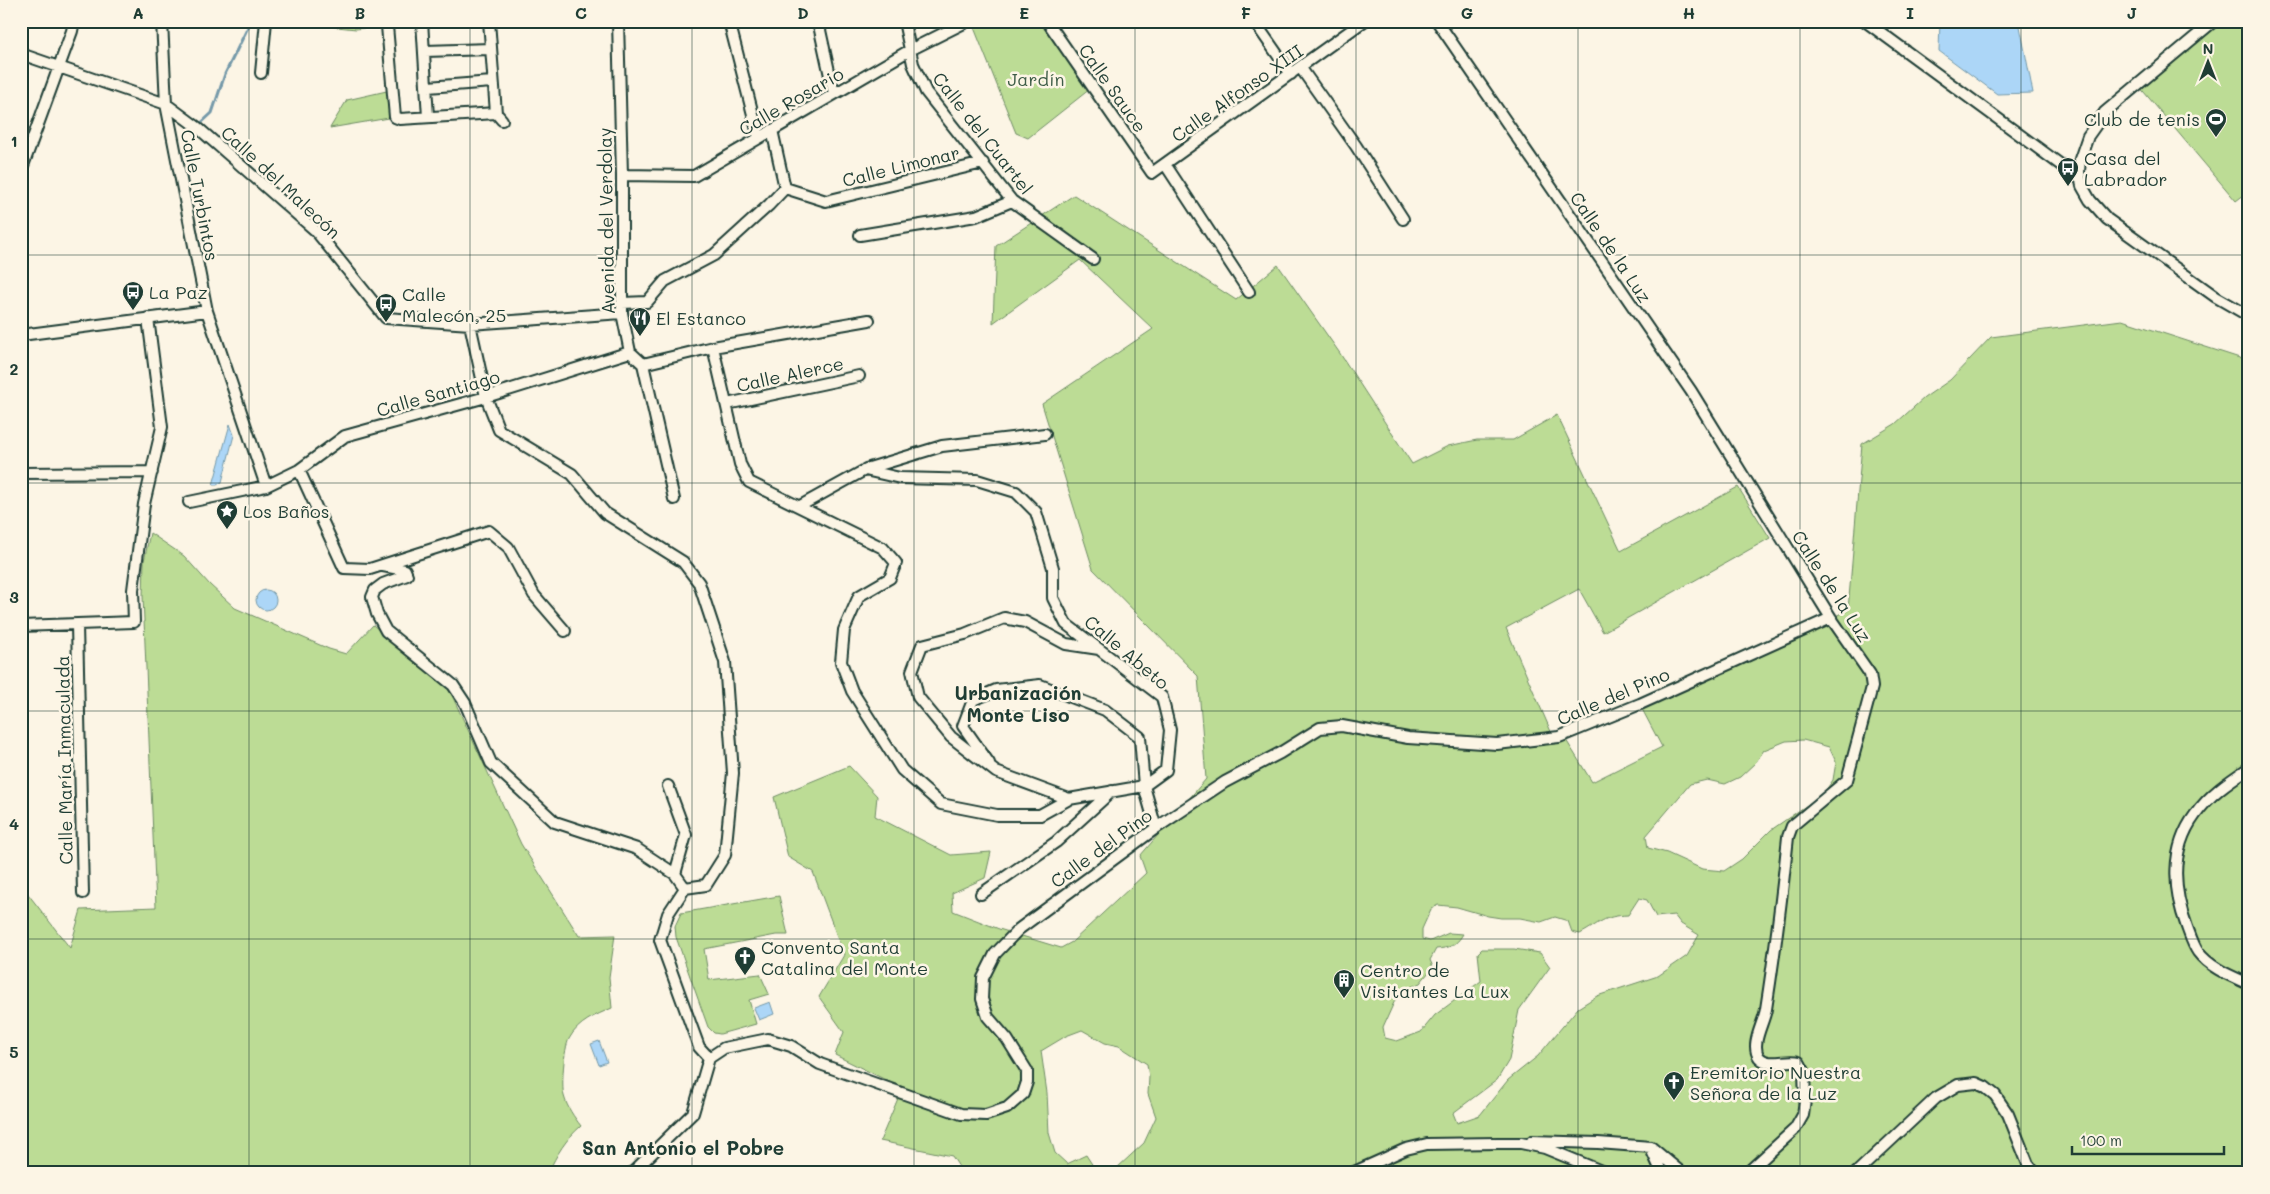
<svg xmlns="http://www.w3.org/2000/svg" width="2270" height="1194" font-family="Mali,sans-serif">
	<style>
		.green { fill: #bcdc95; stroke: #6e8c64; fill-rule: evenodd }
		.water { fill: #acd6f7; stroke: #7499a9 }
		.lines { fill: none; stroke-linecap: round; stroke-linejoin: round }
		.stream { stroke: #7499a9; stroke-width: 3 }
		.minor-casing { stroke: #1f3d34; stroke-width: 14 }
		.minor { stroke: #fcf5e5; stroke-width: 10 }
		.grid { fill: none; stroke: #1f3d34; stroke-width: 1; stroke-opacity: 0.55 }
		.labels { text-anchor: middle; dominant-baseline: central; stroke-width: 5; stroke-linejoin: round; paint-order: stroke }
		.park-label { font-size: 18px; fill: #3e5d47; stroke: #fcf5e5 }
		.street-label { font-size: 18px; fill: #1f3d34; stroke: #fcf5e5 }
		.poi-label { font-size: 18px; fill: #1f3d34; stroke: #fcf5e5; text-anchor: start }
		.neighbourhood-label { font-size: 19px; font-weight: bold; fill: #1f3d34; stroke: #fcf5e5 }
		.neatline { fill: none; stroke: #1f3d34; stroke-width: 2 }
		.grid-label { font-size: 16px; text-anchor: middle; font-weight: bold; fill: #1f3d34 }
	</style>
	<rect width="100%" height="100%" fill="#fcf5e5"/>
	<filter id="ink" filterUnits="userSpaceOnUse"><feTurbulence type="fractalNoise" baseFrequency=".02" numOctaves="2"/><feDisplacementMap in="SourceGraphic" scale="10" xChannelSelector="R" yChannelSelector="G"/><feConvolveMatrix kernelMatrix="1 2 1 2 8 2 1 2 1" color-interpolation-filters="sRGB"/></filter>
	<g filter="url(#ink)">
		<path class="green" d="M 300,21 L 415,21 L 356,29 L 300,23 Z
			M 979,21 L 1044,21 L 1090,89 L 1028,138 L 1016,133 L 973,25 Z
			M 2214,21 L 2249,21 L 2249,191 L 2236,201 L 2138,85 Z
			M 391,90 L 395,117 L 330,128 L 347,100 Z
			M 1074,195 L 1236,300 L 1278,265 L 1339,352 L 1412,464 L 1448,446 L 1477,440 L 1513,440 L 1557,415 L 1621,551 L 1738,487 L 1770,538 L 1603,632 L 1579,589 L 1506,628 L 1552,734 L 1566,740 L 1592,782 L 1662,747 L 1642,709 L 1848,610 L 1862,444 L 1895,424 L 1924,398 L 1950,380 L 1991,337 L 2122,320 L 2249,361 L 2249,1173 L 963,1173 L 952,1156 L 880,1141 L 899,1096 L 890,1082 L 835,1055 L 844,1032 L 819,997 L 844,955 L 813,872 L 788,857 L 774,797 L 849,766 L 877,796 L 875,816 L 951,855 L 991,852 L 985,878 L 952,893 L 953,911 L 999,929 L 1061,948 L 1072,942 L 1146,873 L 1140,856 L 1206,779 L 1198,676 L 1093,569 L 1042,404 L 1153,329 L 1080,260 L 993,323 L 996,246 ZM 1803,740 L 1829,747 L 1836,762 L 1833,780 L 1823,794 L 1771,830 L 1742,859 L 1724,871 L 1702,869 L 1667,853 L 1648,848 L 1646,836 L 1690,784 L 1707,780 L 1725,784 L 1740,777 L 1756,762 L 1764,750 L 1786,741 ZM 1639,898 L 1647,900 L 1656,917 L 1674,915 L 1681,924 L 1699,935 L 1687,956 L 1658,976 L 1597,996 L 1578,1008 L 1538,1056 L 1508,1080 L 1480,1115 L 1457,1123 L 1453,1113 L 1497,1080 L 1509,1060 L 1519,1010 L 1550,967 L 1540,953 L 1514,949 L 1482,949 L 1478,953 L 1481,981 L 1435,1015 L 1421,1032 L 1397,1041 L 1385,1038 L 1383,1027 L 1396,998 L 1404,990 L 1420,983 L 1433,967 L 1430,960 L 1436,949 C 1449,948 1456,946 1463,934 L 1449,933 L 1430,941 L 1422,939 L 1422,929 L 1431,909 L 1438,905 L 1457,907 L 1488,916 L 1501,918 L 1520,918 L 1541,922 L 1555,917 L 1568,921 L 1572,932 L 1580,934 C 1601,923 1602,916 1628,915 ZM 1082,1030 L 1105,1043 L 1119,1046 L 1147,1064 L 1149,1077 L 1148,1094 L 1156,1117 L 1144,1143 L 1117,1168 L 1095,1169 L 1086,1155 L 1067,1164 L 1055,1153 L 1049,1133 L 1047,1093 L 1041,1051 L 1066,1036 Z
			M 150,533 L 184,556 L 210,585 L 235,608 L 329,649 L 346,654 L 373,625 L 449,689 L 521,844 L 579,936 L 615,935 L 609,977 L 612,1008 C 596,1015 578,1022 569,1039 C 564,1048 561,1086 564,1096 C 567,1107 574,1117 581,1126 C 565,1140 557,1154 548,1173 L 21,1173 L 21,885 L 70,948 L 81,910 L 156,907 L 143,596 L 144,561 Z
			M 779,896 L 788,935 L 776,935 L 704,949 L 709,980 L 760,974 L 769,994 L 749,1000 L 756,1024 L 720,1034 L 714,1033 L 708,1027 L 676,937 L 675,926 L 681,913 Z"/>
		<path class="water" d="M 1940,21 L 2019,21 L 2033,93 L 1997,94 L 1939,51 Z
			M 230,424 L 234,435 L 222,482 L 217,485 L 213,485 Z
			M256 600a10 10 0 1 1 20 0a10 10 0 1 1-20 0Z
			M 770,1002 L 774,1014 L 759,1020 L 754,1008 Z
			M 599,1041 L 607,1062 L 599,1065 L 591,1044 Z"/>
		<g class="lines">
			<path class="stream" d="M 198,126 L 212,113 L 225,74 L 251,21"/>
			<g class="minor-casing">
				<path id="minor" d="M 162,21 L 166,104 L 207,311 L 266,486
					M 422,21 L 428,117
					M 489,21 L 496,113
					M 618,21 L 622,175 L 622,313 L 630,352 L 643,364 L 674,499
					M 729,21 L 759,138
					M 818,21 L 834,94
					M 904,21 L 913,64 L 926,92 L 1012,201 L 1093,259
					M 1047,21 L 1152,173 L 1364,21
					M 1254,21 L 1291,74
					M 1437,21 L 1691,391 L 1831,618 L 1870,674 L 1872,687 L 1847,780 L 1792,826 L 1788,837 C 1782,895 1775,952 1766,1009 C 1764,1023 1750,1044 1759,1057 C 1768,1068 1788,1058 1799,1062 L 1804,1071 L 1805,1100 L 1803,1115 L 1795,1129 L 1747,1173
					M 1865,21 L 2080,179
					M 2214,21 L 2105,112 L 2088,136 L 2080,159 L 2079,172 L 2082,186 L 2090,200 L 2107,219 L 2216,297 L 2249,316
					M 387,26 L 395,117 L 400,119 L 496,113 L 502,120
					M 425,51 L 491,49
					M 21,54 L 166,104 L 197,127 L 316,231 L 386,318 L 470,324 L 622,313
					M 1300,67 L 1356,146 L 1403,219
					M 261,73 L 266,21
					M 428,87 L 492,82
					M 772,130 L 785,188
					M 1165,164 L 1249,292
					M 21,171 L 72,31 L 74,21
					M 622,175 L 694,176 L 910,50 L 968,21
					M 785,188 L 826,201 L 983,163
					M 860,235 L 976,216 L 1012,201
					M 622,303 L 647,302 L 665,281 L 714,255 L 769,205 L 785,188
					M 470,324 L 486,397 L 499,430 L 572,474 L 605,513 L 683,562 L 699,583 L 725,662 L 733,773 L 725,855 L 706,885 L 685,888 L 668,914 L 660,940 L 699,1047 L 709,1058
					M 21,335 L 207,311
					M 713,347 L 740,464 L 749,482 L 883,548 L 896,563 L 890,578 L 859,596 L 844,630 L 841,662 L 852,691 L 902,770 L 941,804 L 997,815 L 1040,815 L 1069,799 L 1144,786 L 1166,770 L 1170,730 L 1162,697 L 1066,624 L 1053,598 L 1053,568 L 1036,512 L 1016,492 L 977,480 L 900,478 L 865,470 L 800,506
					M 643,364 L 713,347 L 869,320
					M 727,404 L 859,376
					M 866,469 L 942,446 L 1045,434
					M 299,470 L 344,568 L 370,569 L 489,531 L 508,547 L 534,595 L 565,631
					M 21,473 L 152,472
					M 189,502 L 266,486 L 299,470 L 345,436 L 486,397 L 630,352
					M 383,566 L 405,570 L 407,575 L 383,584 L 375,590 L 372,597 L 377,614 L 386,631 L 453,685 L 465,703 L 491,763 L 555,822 L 637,849 L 675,874 L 685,888
					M 77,625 L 83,893
					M 21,626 L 134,622 L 133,590 L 144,504 L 162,427 L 148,318
					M 989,763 L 963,726 L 973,700 L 996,690 L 1040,685 L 1105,710 L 1140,737 L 1144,786 L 1156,828
					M 2249,768 C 2228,782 2210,794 2195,815 C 2170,849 2173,890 2187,927 C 2190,935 2193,945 2198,952 C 2210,968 2231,976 2249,984
					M 668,786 L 686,835 L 675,874
					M 1069,799 L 996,772 L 951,737 L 918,697 L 912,671 L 922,645 L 965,634 L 1004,618 L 1025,622 L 1066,644 L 1099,649
					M 981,894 L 1056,842 L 1112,791
					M 1532,1141 L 1598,1143 L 1651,1147 L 1682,1173
					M 1652,1151 L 1662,1173
					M 632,1173 L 693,1113 L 709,1058 L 724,1048 L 768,1039 L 791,1046 L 820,1064 L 961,1114 L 986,1115 L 1007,1108 L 1023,1094 L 1027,1082 L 1027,1071 L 1007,1039 L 988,1017 L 982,999 L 983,978 L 995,954 L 1019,929 L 1156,828 L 1225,782 L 1280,753 L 1320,728 L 1342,726 L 1408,738 L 1497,744 L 1559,737 L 1640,704 L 1831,618
					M 1352,1173 L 1406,1149 L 1427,1144 L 1499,1143 L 1521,1143 L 1545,1148 L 1606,1173
					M 1856,1173 L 1936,1098 L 1958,1085 L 1976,1083 L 1985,1087 L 1995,1095 L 2008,1114 L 2028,1164 L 2035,1173"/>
			</g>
			<use href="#minor" class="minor"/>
		</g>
	</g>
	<path class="grid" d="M 249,21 L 249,1173M 470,21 L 470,1173M 692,21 L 692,1173M 914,21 L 914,1173M 1135,21 L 1135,1173M 1356,21 L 1356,1173M 1578,21 L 1578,1173M 1800,21 L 1800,1173M 2021,21 L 2021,1173M 21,255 L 2249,255M 21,483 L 2249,483M 21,711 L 2249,711M 21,939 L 2249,939"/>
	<defs>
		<g id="stadium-pin" transform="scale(1.125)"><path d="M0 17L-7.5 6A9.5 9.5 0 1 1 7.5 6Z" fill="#1f3d34" stroke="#fcf5e5"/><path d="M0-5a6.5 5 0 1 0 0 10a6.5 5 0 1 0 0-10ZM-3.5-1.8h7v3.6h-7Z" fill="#fff"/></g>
		<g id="bus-pin" transform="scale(1.125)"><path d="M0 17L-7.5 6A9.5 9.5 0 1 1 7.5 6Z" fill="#1f3d34" stroke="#fcf5e5"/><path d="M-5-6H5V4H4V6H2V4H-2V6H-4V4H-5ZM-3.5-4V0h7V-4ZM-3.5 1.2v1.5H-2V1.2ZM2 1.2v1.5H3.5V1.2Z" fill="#fff"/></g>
		<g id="restaurant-pin" transform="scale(1.125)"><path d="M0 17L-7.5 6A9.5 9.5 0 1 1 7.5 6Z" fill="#1f3d34" stroke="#fcf5e5"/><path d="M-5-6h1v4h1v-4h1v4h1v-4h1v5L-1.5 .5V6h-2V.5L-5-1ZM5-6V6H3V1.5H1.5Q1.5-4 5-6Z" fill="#fff"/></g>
		<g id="sight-pin" transform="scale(1.125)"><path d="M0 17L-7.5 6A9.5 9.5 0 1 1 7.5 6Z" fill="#1f3d34" stroke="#fcf5e5"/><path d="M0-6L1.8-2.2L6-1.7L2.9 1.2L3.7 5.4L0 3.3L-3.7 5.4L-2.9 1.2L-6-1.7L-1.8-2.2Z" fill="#fff"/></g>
		<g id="church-pin" transform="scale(1.125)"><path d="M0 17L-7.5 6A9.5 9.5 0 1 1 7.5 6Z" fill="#1f3d34" stroke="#fcf5e5"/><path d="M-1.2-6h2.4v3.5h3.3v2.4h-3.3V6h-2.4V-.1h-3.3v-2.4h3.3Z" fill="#fff"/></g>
		<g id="building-pin" transform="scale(1.125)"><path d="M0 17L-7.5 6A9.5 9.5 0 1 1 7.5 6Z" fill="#1f3d34" stroke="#fcf5e5"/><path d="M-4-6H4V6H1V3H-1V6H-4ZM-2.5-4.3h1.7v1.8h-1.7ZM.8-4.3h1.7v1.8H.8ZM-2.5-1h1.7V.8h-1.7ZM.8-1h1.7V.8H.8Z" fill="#fff"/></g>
	</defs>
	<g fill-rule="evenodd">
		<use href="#stadium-pin" x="2216" y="119"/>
		<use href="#bus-pin" x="2068" y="168"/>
		<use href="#bus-pin" x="133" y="292"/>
		<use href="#bus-pin" x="386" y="304"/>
		<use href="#restaurant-pin" x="640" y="318"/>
		<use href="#sight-pin" x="227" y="511"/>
		<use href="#church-pin" x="745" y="957"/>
		<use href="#building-pin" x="1344" y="980"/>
		<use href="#church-pin" x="1674" y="1082"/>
	</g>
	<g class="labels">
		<g class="park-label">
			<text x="1036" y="79">Jardín</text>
		</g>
		<g class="street-label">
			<text transform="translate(1113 88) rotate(55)">Calle Sauce</text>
			<text transform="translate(1237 93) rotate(-35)">Calle Alfonso XIII</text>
			<text transform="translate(791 101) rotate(-30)">Calle Rosario</text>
			<text transform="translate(983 133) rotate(52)">Calle del Cuartel</text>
			<text transform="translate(901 166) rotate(-14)">Calle Limonar</text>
			<text transform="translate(281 182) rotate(43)">Calle del Malecón</text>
			<text transform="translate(200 195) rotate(79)">Calle Turbintos</text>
			<text transform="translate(606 221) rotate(-91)">Avenida del Verdolay</text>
			<text transform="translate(1611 247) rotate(56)">Calle de la Luz</text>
			<text transform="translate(790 374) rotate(-12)">Calle Alerce</text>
			<text transform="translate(438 393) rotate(-16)">Calle Santiago</text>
			<text transform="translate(1832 586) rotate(57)">Calle de la Luz</text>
			<text transform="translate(1127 652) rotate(40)">Calle Abeto</text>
			<text transform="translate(1613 696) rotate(-23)">Calle del Pino</text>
			<text transform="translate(64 760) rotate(-91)">Calle María Inmaculada</text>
			<text transform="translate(1101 848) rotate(-36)">Calle del Pino</text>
		</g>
		<g class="poi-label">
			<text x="2200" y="119" text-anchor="end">Club de tenis</text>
			<text x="2084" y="158">Casa del<tspan x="2084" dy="21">Labrador</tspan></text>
			<text x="149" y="292">La Paz</text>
			<text x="402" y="294">Calle<tspan x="402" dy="21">Malecón, 25</tspan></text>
			<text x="656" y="318">El Estanco</text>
			<text x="243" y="511">Los Baños</text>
			<text x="761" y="947">Convento Santa<tspan x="761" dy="21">Catalina del Monte</tspan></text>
			<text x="1360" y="970">Centro de<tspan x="1360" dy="21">Visitantes La Lux</tspan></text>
			<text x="1690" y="1072">Eremitorio Nuestra<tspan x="1690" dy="21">Señora de la Luz</tspan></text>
		</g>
		<g class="neighbourhood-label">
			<text x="1018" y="692">Urbanización<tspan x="1018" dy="22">Monte Liso</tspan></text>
			<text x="683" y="1147">San Antonio el Pobre</text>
		</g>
	</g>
	<rect width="2270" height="1194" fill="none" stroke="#fcf5e5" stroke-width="55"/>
	<g transform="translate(2208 62)" stroke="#fcf5e5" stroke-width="4" paint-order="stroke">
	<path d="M0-4L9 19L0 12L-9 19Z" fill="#1f3d34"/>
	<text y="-8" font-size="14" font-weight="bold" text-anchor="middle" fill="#1f3d34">N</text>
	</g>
	<path d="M2072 1146v8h152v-8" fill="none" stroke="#1f3d34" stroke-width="2.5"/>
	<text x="2080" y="1146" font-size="15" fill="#1f3d34" stroke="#fcf5e5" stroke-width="4" paint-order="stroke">100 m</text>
	<rect x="28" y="28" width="2214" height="1138" class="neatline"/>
	<g class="grid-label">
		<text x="138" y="19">A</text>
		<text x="360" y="19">B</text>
		<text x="581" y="19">C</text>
		<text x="803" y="19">D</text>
		<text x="1024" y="19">E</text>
		<text x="1246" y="19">F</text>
		<text x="1467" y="19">G</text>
		<text x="1689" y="19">H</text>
		<text x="1910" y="19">I</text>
		<text x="2132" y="19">J</text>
		<text x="14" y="147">1</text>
		<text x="14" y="375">2</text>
		<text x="14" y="603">3</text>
		<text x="14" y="830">4</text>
		<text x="14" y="1058">5</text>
	</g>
</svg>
